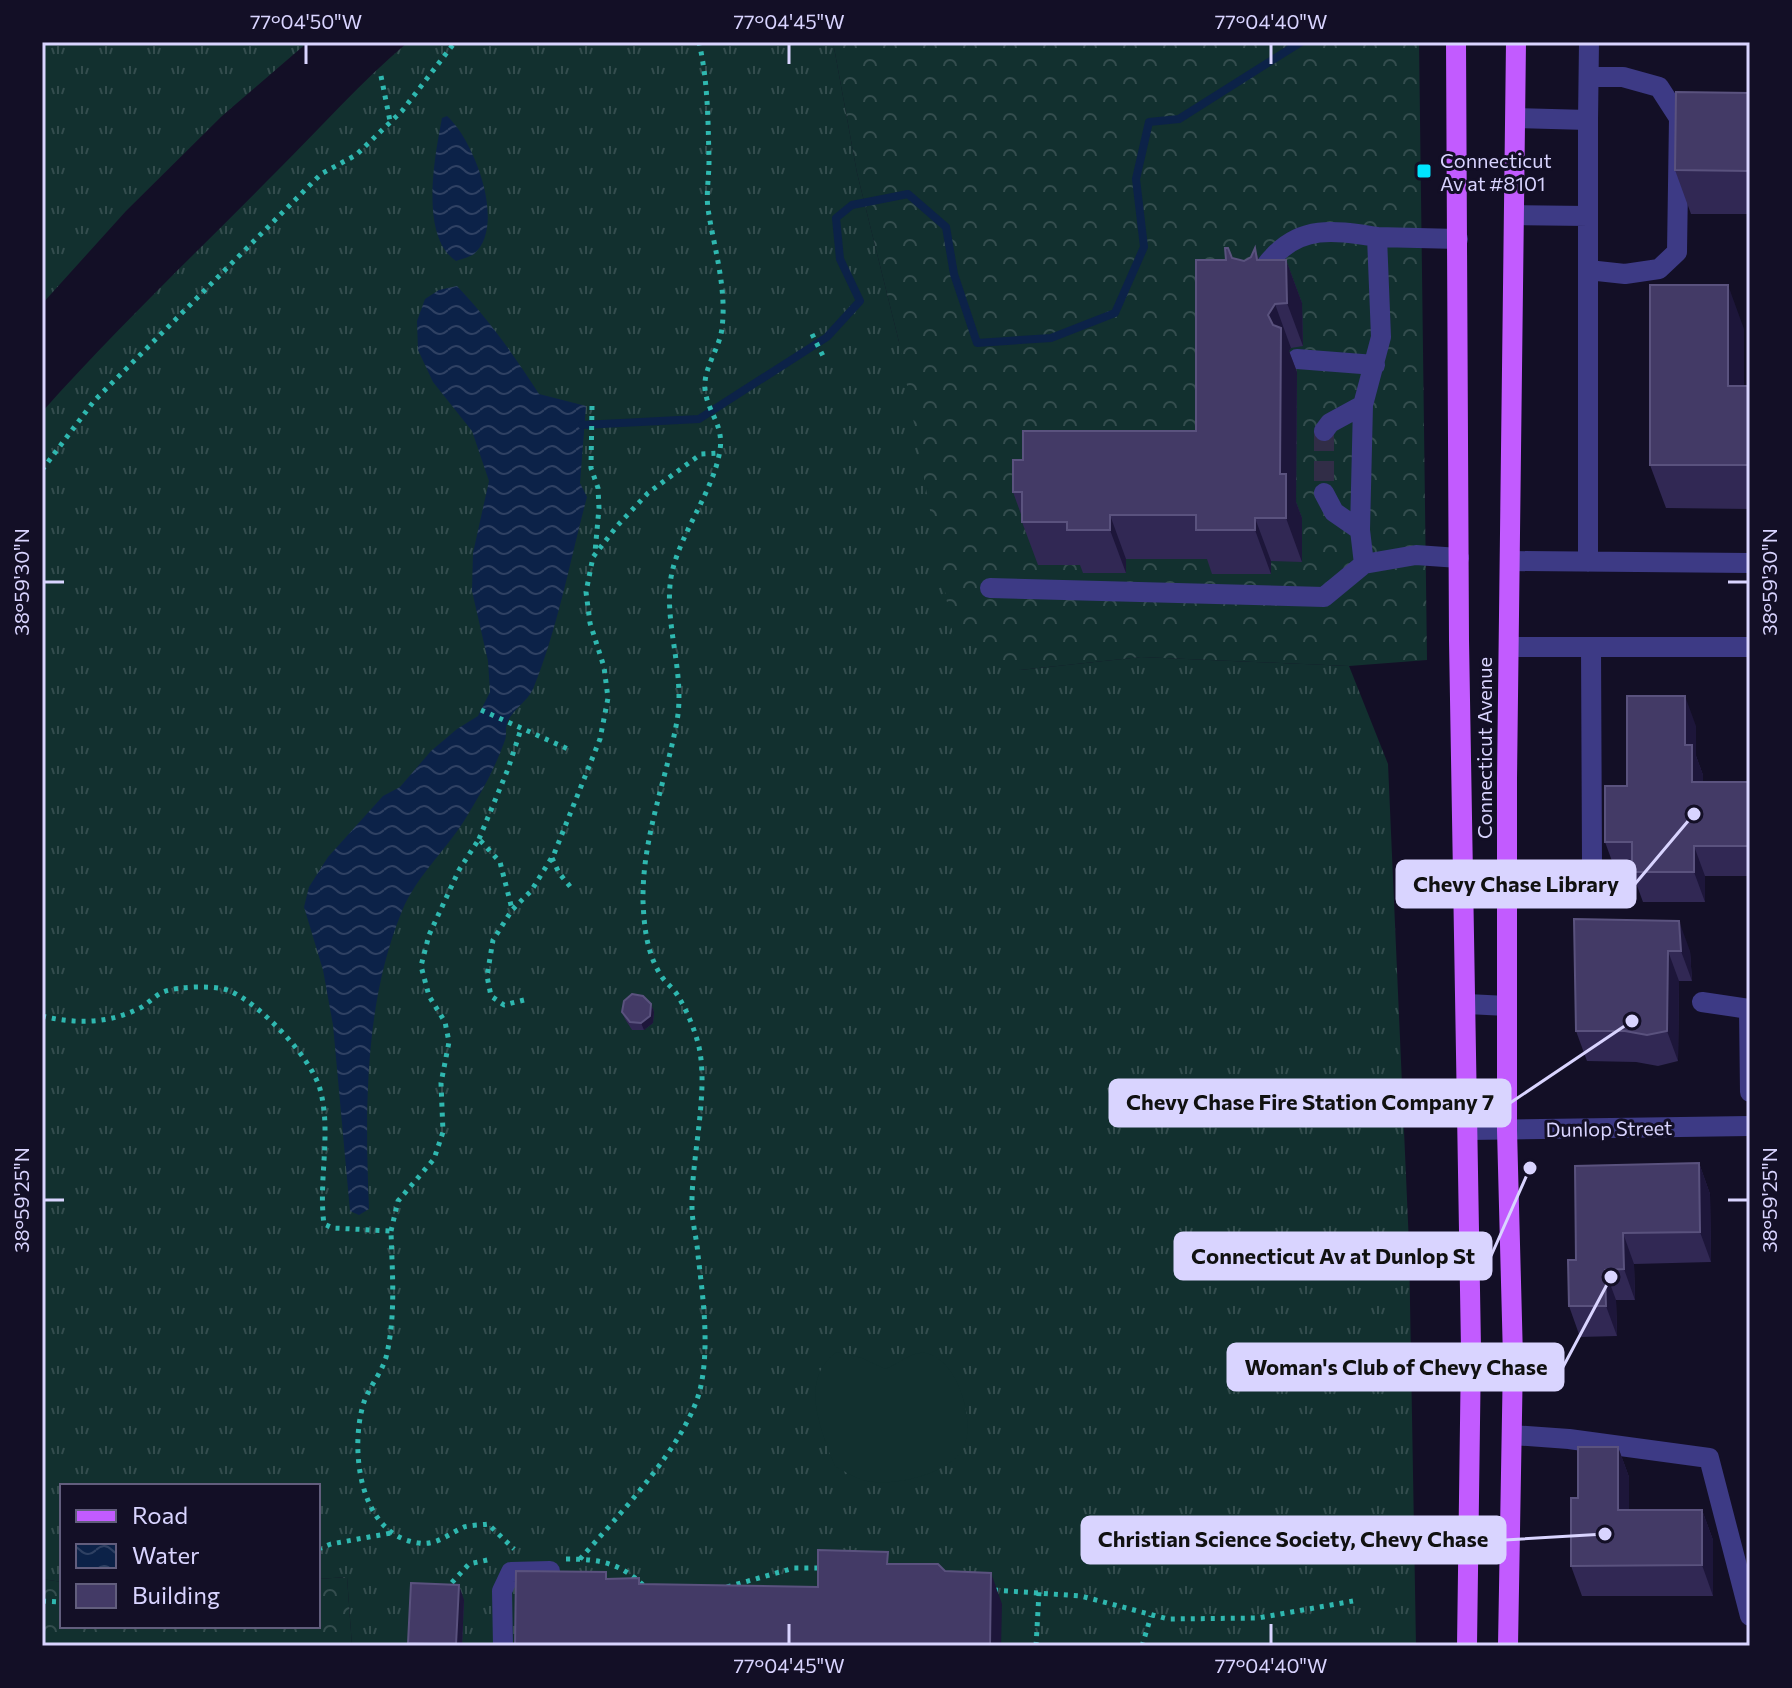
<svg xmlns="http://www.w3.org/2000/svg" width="1792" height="1688" font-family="Commissioner,sans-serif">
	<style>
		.grass { fill: url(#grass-tufts) }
		.forest { fill: url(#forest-crowns) }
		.garden { fill: #12302f }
		.water { fill: url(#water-waves) }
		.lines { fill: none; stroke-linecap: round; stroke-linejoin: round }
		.stream { stroke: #0c2248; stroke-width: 8 }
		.minor-tunnel { stroke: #312d47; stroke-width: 20; stroke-dasharray: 20 10; stroke-linecap: butt }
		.path { stroke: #2fb8b0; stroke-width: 5; stroke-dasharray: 4 6; stroke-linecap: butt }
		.minor { stroke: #3d3a85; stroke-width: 20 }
		.major { stroke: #c25bff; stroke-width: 20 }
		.wall { fill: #312854 }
		.shaded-wall { fill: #1d163a }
		.building { fill: #433a66; stroke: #5a527e; stroke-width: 2 }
		.ticks { fill: none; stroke: #d9d4ff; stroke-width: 3 }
		.poi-dot { fill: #00e5ff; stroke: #130f26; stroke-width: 3 }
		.labels { text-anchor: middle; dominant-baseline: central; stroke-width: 6; stroke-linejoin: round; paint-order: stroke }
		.poi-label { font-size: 20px; fill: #d9d4ff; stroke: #130f26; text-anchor: start }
		.street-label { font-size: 20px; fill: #d9d4ff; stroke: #130f26 }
		.leader { fill: none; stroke: #d9d4ff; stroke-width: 3 }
		.callout-dot { fill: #d9d4ff; stroke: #130f26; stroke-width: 3 }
		.callout { fill: #d9d4ff; stroke: #d9d4ff; stroke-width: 3 }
		.callout-label { font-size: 22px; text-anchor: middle; font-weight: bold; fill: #111 }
		.neatline { fill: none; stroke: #d9d4ff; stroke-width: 3 }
		.ticks-label { font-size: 20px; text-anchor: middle; fill: #d9d4ff }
	</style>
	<defs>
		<pattern id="grass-tufts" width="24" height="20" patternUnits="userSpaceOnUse" patternTransform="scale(2)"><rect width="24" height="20" fill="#12302f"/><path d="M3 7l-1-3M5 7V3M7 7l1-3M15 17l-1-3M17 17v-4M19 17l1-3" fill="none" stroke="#344d4e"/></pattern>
		<pattern id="forest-crowns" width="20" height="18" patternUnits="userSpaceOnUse" patternTransform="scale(2)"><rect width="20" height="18" fill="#12302f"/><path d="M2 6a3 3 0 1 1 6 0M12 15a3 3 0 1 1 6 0" fill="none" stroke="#344d4e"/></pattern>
		<pattern id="water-waves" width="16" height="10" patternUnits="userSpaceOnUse" patternTransform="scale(2)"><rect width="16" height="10" fill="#0c2248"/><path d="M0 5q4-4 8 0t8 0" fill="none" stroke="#2f4163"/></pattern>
	</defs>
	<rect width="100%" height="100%" fill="#130f26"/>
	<path class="grass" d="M 42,42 L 308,42 L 222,116 L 126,211 L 42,304 Z
		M 408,42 L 833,42 L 857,173 L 899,342 L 1020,670 L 1141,657 L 1349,666 L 1388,764 L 1409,1245 L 1416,1646 L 352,1646 L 347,1577 L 318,1579 L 318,1486 L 62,1486 L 62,1582 L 42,1579 L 42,412 C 117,328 198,251 277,171 C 321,127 361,82 408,42 Z"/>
	<path class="forest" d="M 833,42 L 1419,42 L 1427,660 L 1349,666 L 1141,657 L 1020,670 L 953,635 L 899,342 L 857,173 Z
		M 347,1577 L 352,1646 L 42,1646 L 42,1579 L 62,1582 L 62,1626 L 318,1626 L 318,1579 Z"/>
	<path class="garden" d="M 837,1352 L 862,1358 L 885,1369 C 898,1365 911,1351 925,1353 C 957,1358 976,1420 964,1447 C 951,1475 889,1488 863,1480 C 853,1477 844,1471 835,1466 C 821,1430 798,1379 837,1352 Z"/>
	<path class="water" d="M 447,116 C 474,140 507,225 474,254 C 470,257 461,259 456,261 C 419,236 435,155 442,118 Z
		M 457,286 C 489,320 514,355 539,394 L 586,406 L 580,483 L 587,497 C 570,560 558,628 533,689 C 527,702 512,710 507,723 C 505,728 507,735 505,740 C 495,769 480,795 464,821 C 445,851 416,877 402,911 C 364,1004 365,1110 369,1209 L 359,1215 L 350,1211 L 333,1025 L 323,970 L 304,907 L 309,887 L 328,857 L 383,796 L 400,787 L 431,751 L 457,729 L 478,716 L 490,692 L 488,661 L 472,591 L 473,553 L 489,481 L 472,431 L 433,382 L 418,350 L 417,321 L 425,299 L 439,290 Z"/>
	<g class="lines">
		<path class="stream" d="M 582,425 L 699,419 L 827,337 L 860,301 L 840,259 L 836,218 L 852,205 L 908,194 L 946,227 L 954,274 L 977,343 L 1051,338 L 1115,313 L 1144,247 L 1136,179 L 1149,122 L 1179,119 L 1301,42"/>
		<path class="minor-tunnel" d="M 1324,431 L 1324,493"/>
		<path class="path" d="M 381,76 L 390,121
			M 812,334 L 825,360
			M 592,406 L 591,468 L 598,488 L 599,508 L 595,552
			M 42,470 L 94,401 L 321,174 L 356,155 L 402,111 L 455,42
			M 481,710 L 568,749
			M 479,839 L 508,769 L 521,729
			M 552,858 L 559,873 L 573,890
			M 524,1000 L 504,1005 L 491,996 L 487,976 L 493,940 L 512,910 L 531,891 L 554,854 L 600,739 L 608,698 L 604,667 L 590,623 L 586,592 L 593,557 L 617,526 L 648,493 L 701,454 L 720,453
			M 42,1016 C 75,1024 107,1024 138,1009 C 147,1005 154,996 163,992 C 178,986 216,985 230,991 C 260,1004 311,1057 320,1089 C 332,1132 318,1180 324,1224 L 333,1228 L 391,1231 C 392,1271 396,1313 387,1353 C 384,1370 370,1385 364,1402 C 349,1448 359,1536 419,1543 C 436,1546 450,1533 464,1527 C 471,1525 481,1525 488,1524 L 514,1549
			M 391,1231 L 398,1201 L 434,1159 L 443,1132 L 441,1083 L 449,1042 L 445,1022 L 429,996 L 421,966 L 429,935 L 459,870 L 479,839 L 500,862 L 512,909
			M 318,1549 L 331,1544 L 391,1533
			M 566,1559 C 601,1559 621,1563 646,1588
			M 580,1559 C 618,1516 685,1446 700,1390 C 710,1347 703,1298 698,1255 C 697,1239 692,1223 692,1207 C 691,1159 709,1093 699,1047 C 695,1030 687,1011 678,996 C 674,989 667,984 662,977 C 647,955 644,927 643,901 C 642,838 666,781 677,721 C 685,675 666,630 670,585 C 674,540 713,495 720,450 C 724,424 707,412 705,389 C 703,368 720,348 722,328 C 727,288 714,248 708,209 C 706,193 709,177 709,161 C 708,120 708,82 699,42
			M 727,1587 L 794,1568 L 823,1568
			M 445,1590 L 469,1564 L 492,1559
			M 994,1590 L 1081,1596 L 1168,1619 L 1258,1618 L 1353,1601
			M 42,1601 L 62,1602
			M 1036,1646 L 1039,1592
			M 1142,1646 L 1151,1616"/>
		<path class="minor" d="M 1588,120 L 1589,42
			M 1514,215 L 1588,216 L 1588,120 L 1516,118
			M 1588,216 L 1588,562
			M 1458,239 L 1377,237 L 1381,337 L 1363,405 L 1360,530 L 1364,564 L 1416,555 L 1459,558
			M 1588,270 L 1625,274 L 1659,269 L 1677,252 L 1679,118 L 1659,87 L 1623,77 L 1589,77
			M 1258,284 C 1260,273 1266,264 1273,257 C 1303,224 1337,231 1377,237
			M 1297,359 L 1375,365
			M 1324,431 L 1330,423 L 1363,405
			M 1324,493 L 1334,512 L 1360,530
			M 1510,561 L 1750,563
			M 990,588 L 1324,597 L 1364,564
			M 1509,647 L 1750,647
			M 1507,883 L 1566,883 L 1581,878 L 1592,863 L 1591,647
			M 1702,1002 L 1749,1009 L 1750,1092
			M 1467,1004 L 1507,1006
			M 1468,1130 L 1750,1126
			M 1512,1435 L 1569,1439 L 1709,1458 L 1750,1616
			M 503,1646 L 502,1591 L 511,1572 L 550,1571"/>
		<path class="major" d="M 1456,42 L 1459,640 L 1471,1349 L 1467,1646
			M 1508,1646 L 1513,1358 L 1507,1130 L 1507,779 L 1516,42"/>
	</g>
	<path class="wall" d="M 1750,93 L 1750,214 L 1691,214 L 1675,170 Z
		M 1255,248 L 1259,260 L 1286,260 L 1302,303 L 1303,346 L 1291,348 L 1289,351 L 1297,372 L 1296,502 L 1302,518 L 1302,562 L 1271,561 L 1271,574 L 1212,574 L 1207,559 L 1126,559 L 1126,573 L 1083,573 L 1080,565 L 1038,565 L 1022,522 L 1022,517 L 1013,492 L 1023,460 L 1196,431 L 1226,260 L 1232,258 L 1244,261 L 1251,257 Z
		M 1744,329 L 1744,386 L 1750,386 L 1750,509 L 1666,508 L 1650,465 Z
		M 1696,726 L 1696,756 L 1703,775 L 1703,782 L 1750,782 L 1750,876 L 1705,876 L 1705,902 L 1643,902 L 1632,872 L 1616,872 L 1605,842 L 1627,786 Z
		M 1574,919 L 1690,951 L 1692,981 L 1679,981 L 1678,1061 L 1658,1066 L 1636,1062 L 1587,1061 L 1576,1031 Z
		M 651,1004 L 654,1012 L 653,1023 L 644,1030 L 632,1030 L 625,1019 L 622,1012 Z
		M 1699,1163 L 1710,1194 L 1711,1262 L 1634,1264 L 1635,1300 L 1616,1300 L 1617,1336 L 1580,1337 L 1569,1306 L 1576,1260 Z
		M 1618,1447 L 1629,1477 L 1629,1510 L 1702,1510 L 1713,1540 L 1713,1596 L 1582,1596 L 1571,1566 L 1578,1498 Z
		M 464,1600 L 462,1646 L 409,1646 L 408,1643 Z"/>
	<path class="shaded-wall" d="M 1286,260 L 1302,303 L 1303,346 L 1287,303 Z
		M 1728,285 L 1744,329 L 1744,430 L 1728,386 Z
		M 1275,304 L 1291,348 L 1289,351 L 1297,372 L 1296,502 L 1302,518 L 1302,562 L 1286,518 L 1280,474 L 1268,315 Z
		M 1110,515 L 1126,559 L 1126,573 L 1110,530 Z
		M 1255,518 L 1271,561 L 1271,574 L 1255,530 Z
		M 1685,696 L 1696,726 L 1696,756 L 1703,775 L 1703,812 L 1692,782 L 1685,745 Z
		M 1694,846 L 1705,876 L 1705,902 L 1694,872 Z
		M 1679,921 L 1690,951 L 1692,981 L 1681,951 Z
		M 1668,951 L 1679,981 L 1678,1061 L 1667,1031 Z
		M 651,1004 L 654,1012 L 653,1023 L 644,1030 L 641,1023 Z
		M 1699,1163 L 1710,1194 L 1711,1262 L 1700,1232 Z
		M 1623,1233 L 1634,1264 L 1635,1300 L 1624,1269 Z
		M 1605,1270 L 1616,1300 L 1617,1336 L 1606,1306 Z
		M 1618,1447 L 1629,1477 L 1629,1540 L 1618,1510 Z
		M 1702,1510 L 1713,1540 L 1713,1596 L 1702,1565 Z
		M 991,1573 L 1002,1604 L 1001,1646 L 990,1646 Z
		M 459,1585 L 464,1600 L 462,1646 L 457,1646 L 456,1645 Z"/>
	<path class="building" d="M 1676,92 L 1750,93 L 1750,171 L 1675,170 Z
		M 1225,248 L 1228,248 L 1232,258 L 1244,261 L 1251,257 L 1255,248 L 1257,260 L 1286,260 L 1287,303 L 1275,304 L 1268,315 L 1273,325 L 1281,328 L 1280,474 L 1286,474 L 1286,518 L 1255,518 L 1255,530 L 1196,530 L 1196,515 L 1110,515 L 1110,530 L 1067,530 L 1067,522 L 1022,522 L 1022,492 L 1013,492 L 1013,460 L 1023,460 L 1023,431 L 1196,431 L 1196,260 L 1226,260 Z
		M 1650,285 L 1728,285 L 1728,386 L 1750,386 L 1750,465 L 1650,465 Z
		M 1627,696 L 1685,696 L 1685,745 L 1692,745 L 1692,782 L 1750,782 L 1750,846 L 1694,846 L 1694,872 L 1632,872 L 1632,842 L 1605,842 L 1605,786 L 1627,786 Z
		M 1574,919 L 1679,921 L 1681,951 L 1668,951 L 1667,1031 L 1647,1035 L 1625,1031 L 1576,1031 Z
		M 632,994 L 643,996 L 651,1004 L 650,1016 L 641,1023 L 630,1022 L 622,1012 L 624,1001 Z
		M 1699,1163 L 1700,1232 L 1623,1233 L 1624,1269 L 1605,1270 L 1606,1306 L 1569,1306 L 1568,1260 L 1576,1260 L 1575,1166 Z
		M 1578,1447 L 1618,1447 L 1618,1510 L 1702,1510 L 1702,1565 L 1571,1566 L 1571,1498 L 1578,1498 Z
		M 818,1550 L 888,1552 L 887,1564 L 938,1564 L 945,1571 L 991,1573 L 990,1646 L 515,1646 L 516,1571 L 606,1572 L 606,1579 L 639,1578 L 639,1584 L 818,1587 Z
		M 411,1583 L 459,1585 L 456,1645 L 408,1643 Z"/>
	<path class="ticks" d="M 306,44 L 306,64M 789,44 L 789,64M 1271,44 L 1271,64M 44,582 L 64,582M 1728,582 L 1748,582M 44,1200 L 64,1200M 1728,1200 L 1748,1200M 789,1624 L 789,1644M 1271,1624 L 1271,1644"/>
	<rect class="poi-dot" x="1416" y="163" width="16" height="16" rx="4"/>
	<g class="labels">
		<g class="poi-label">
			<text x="1440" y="160">Connecticut<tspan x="1440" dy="23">Av at #8101</tspan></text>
		</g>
		<g class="street-label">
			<text transform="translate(1484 748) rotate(-90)">Connecticut Avenue</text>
			<text transform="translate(1609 1128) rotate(-1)">Dunlop Street</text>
		</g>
	</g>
	<path class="leader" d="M1694 814L1635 884M1632 1021L1510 1103M1530 1168L1491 1256M1611 1277L1563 1367M1605 1534L1505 1540"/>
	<g class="callout-dot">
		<circle cx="1694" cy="814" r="8"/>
		<circle cx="1632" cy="1021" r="8"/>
		<circle cx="1530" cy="1168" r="8"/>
		<circle cx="1611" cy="1277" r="8"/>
		<circle cx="1605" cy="1534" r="8"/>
	</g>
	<g class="callout">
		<rect x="1397" y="861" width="238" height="46" rx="8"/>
		<rect x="1110" y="1080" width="400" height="46" rx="8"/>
		<rect x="1175" y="1233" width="316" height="46" rx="8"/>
		<rect x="1228" y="1344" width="335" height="46" rx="8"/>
		<rect x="1082" y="1517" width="423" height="46" rx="8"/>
	</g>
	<g class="callout-label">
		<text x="1516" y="892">Chevy Chase Library</text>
		<text x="1310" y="1110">Chevy Chase Fire Station Company 7</text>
		<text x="1333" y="1264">Connecticut Av at Dunlop St</text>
		<text x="1396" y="1375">Woman's Club of Chevy Chase</text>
		<text x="1293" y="1547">Christian Science Society, Chevy Chase</text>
	</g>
	<rect width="1792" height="1688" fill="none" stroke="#130f26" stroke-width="88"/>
	<rect x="60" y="1484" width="260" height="144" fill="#130f26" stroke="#625e7d" stroke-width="2"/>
	<rect x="76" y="1510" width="40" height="12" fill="#c25bff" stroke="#625e7d" stroke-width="2"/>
	<text x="132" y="1524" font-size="24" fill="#d9d4ff">Road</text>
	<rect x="76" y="1544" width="40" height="24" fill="url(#water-waves)" stroke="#625e7d" stroke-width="2"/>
	<text x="132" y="1564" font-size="24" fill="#d9d4ff">Water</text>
	<rect x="76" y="1584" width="40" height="24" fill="#433a66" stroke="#625e7d" stroke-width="2"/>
	<text x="132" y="1604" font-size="24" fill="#d9d4ff">Building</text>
	<rect x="44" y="44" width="1704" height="1600" class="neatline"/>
	<g class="ticks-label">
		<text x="306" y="29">77°04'50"W</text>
		<text x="789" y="29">77°04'45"W</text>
		<text x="1271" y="29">77°04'40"W</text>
		<text transform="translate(22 582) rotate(-90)" y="7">38°59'30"N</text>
		<text transform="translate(1770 582) rotate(-90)" y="7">38°59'30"N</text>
		<text transform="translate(22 1200) rotate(-90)" y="7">38°59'25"N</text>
		<text transform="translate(1770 1200) rotate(-90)" y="7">38°59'25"N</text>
		<text x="789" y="1673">77°04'45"W</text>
		<text x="1271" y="1673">77°04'40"W</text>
	</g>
</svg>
